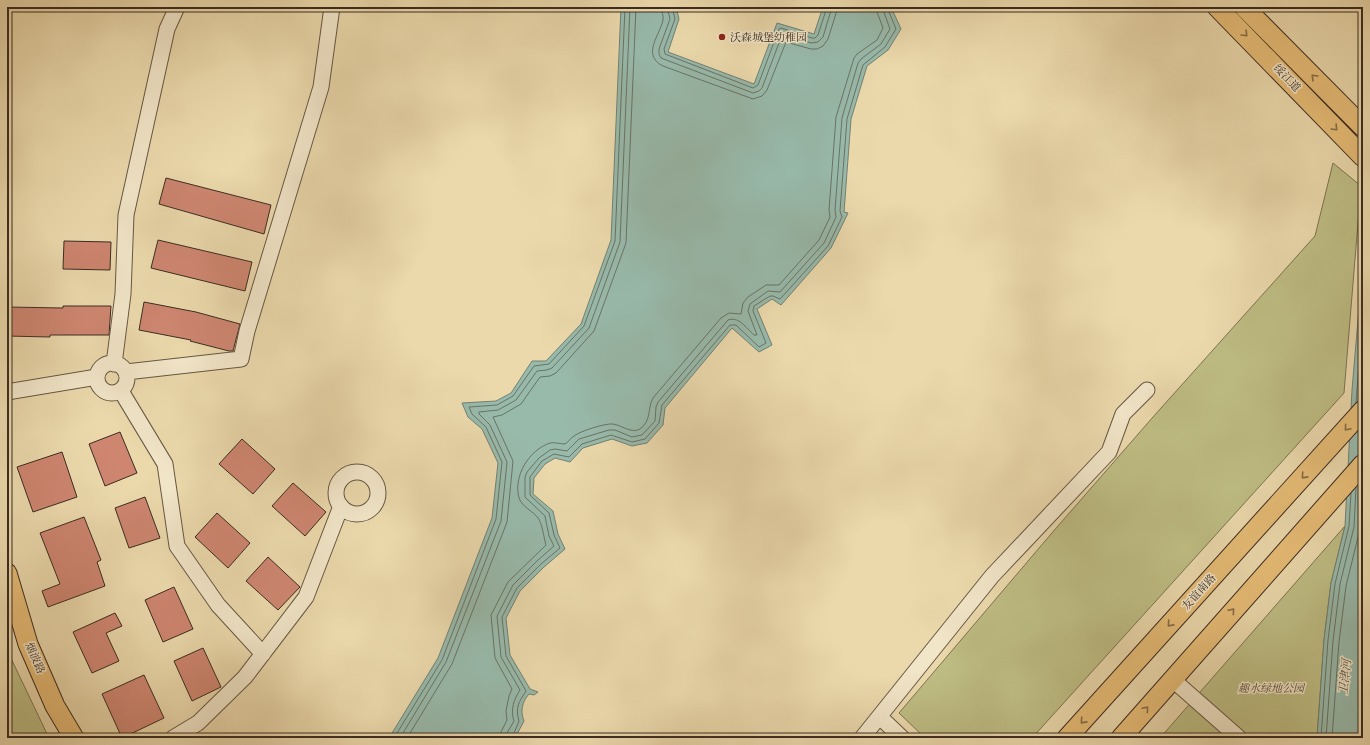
<svg xmlns="http://www.w3.org/2000/svg" width="1370" height="745" font-family="'IM FELL French Canon','Noto Serif SC',serif">
	<style>
		.green { fill: #bebd84; stroke: #7c7453 }
		.water { fill: #98baab; stroke: #728174 }
		.lines { fill: none; stroke-linecap: round; stroke-linejoin: round }
		.shore { stroke: #697366; stroke-width: 1 }
		.building { fill: #ce8671; stroke: #3a2c22 }
		.minor-casing { stroke: #665744; stroke-width: 17 }
		.major-casing { stroke: #3a2c22; stroke-width: 21 }
		.minor { stroke: #f2e6c9; stroke-width: 15 }
		.major { stroke: #e6bc76; stroke-width: 19 }
		.oneway { stroke: #876d48 }
		.poi-dot { fill: #8f2418; stroke: #f2e6c9; stroke-width: 1.5 }
		.labels { text-anchor: middle; dominant-baseline: central; stroke-width: 3; stroke-linejoin: round; paint-order: stroke }
		.poi-label { font-size: 11px; fill: #3a2c22; stroke: #f2e6c9; text-anchor: start }
		.street-label { font-size: 11px; fill: #3a2c22; stroke: #f2e6c9 }
		.park-label { font-size: 11px; font-style: italic; fill: #544936; stroke: #f2e6c9 }
		.water-label { font-size: 12px; font-style: italic; fill: #525044; stroke: #f2e6c9 }
	</style>
	<rect width="100%" height="100%" fill="#ebd9ac"/>
	<filter id="stains"><feTurbulence type="fractalNoise" baseFrequency=".005" numOctaves="4"/><feColorMatrix values="0 0 0 0 .2 0 0 0 0 .09 0 0 0 0 .02 0 0 0 .5 -.17"/></filter>
	<radialGradient id="worn" r=".72"><stop offset=".6" stop-color="#630" stop-opacity="0"/><stop offset="1" stop-color="#630" stop-opacity=".3"/></radialGradient>
	<path class="green" d="M 1333,163 L 1361,186 L 1344,393 L 1032,738 L 925,738 L 899,713 L 1051,534 L 1153,417 L 1315,236 Z
		M 1345,526 L 1331,583 L 1324,640 L 1317,738 L 1160,738 Z
		M 7,650 L 49,738 L 7,738 Z"/>
	<path class="water" d="M 621,7 L 676,7 L 679,19 L 668,52 L 754,84 L 777,23 L 814,34 L 823,7 L 891,7 L 901,29 L 888,50 L 867,66 L 851,119 L 844,212 L 848,213 L 831,248 L 781,305 L 772,299 L 757,309 L 772,345 L 759,352 L 732,328 L 665,408 L 663,425 L 647,443 L 632,446 L 612,439 L 583,448 L 570,462 L 555,458 L 545,464 L 534,478 L 533,494 L 553,511 L 558,534 L 565,549 L 544,567 L 520,591 L 506,618 L 510,655 L 530,689 L 538,692 L 534,695 L 529,694 C 522,702 520,711 524,721 L 515,738 L 389,738 L 438,658 L 492,518 L 498,463 L 482,429 L 468,417 L 462,403 L 496,401 L 511,393 L 532,361 L 546,361 L 581,324 L 611,240 Z
		M 1363,261 L 1363,738 L 1317,738 L 1324,640 L 1331,583 L 1345,526 L 1352,390 Z"/>
	<g class="lines">
		<path class="shore" d="M 661,7 C 661,11 664,16 663,20 C 660,35 641,55 663,66 L 753,99 L 762,96 L 767,90 L 786,42 L 811,49 L 817,49 L 823,46 L 828,39 L 838,7
			M 667,7 L 670,19 L 659,49 L 659,54 L 661,58 L 753,93 L 759,91 L 762,88 L 782,35 L 784,34 L 811,43 L 818,42 L 823,37 L 832,7
			M 672,7 L 675,19 L 664,49 L 665,54 L 753,88 L 758,85 L 779,29 L 781,28 L 812,38 L 815,38 L 818,35 L 827,7
			M 1356,403 L 1363,307
			M 394,738 L 442,660 L 496,519 L 502,462 L 486,427 L 472,414 L 469,407 L 497,405 L 513,396 L 534,366 L 549,364 L 584,326 L 615,241 L 625,7
			M 400,738 L 446,662 L 501,521 L 507,462 L 490,425 L 479,414 L 479,412 L 498,410 L 516,400 L 537,371 L 547,370 L 552,368 L 589,328 L 620,242 L 630,7
			M 407,738 L 452,664 L 507,522 L 513,461 L 493,417 L 502,415 L 521,404 L 540,377 L 550,376 L 556,373 L 594,331 L 626,243 L 636,7
			M 501,738 L 501,732 L 507,720 L 506,711 L 509,696 L 512,689 L 495,658 L 491,615 L 508,582 L 546,545 C 544,538 542,523 538,518 C 533,511 522,507 519,498 C 513,476 529,450 550,443 C 555,442 560,444 565,444 C 568,442 571,438 574,436 C 580,431 606,423 613,424 C 621,425 632,434 640,429 C 652,420 647,409 653,398 L 721,318 L 729,313 L 741,314 L 743,303 L 748,297 L 766,285 L 779,285 L 819,240 L 830,217 L 829,210 L 836,117 L 854,58 L 857,54 L 877,40 L 883,28 L 877,12 L 876,7
			M 507,738 L 507,733 L 514,721 C 510,710 514,699 520,690 L 501,657 L 497,616 L 513,585 L 538,560 L 554,546 L 549,536 L 545,516 L 525,497 L 525,477 L 527,472 L 539,458 L 550,450 L 555,449 L 567,451 L 579,439 L 609,430 L 615,430 L 632,437 L 642,435 L 655,421 L 656,407 L 658,402 L 728,320 C 739,316 746,328 754,335 L 757,335 L 748,311 L 750,304 L 768,291 L 780,292 L 824,243 L 836,217 L 835,210 L 842,118 L 858,63 L 861,59 L 881,44 L 890,29 L 882,7
			M 512,738 L 519,721 C 515,707 519,702 526,691 L 506,656 L 502,617 L 517,588 L 541,564 L 560,548 L 554,535 L 549,513 L 530,495 L 530,477 L 542,461 L 554,454 L 569,457 L 582,444 L 611,435 L 632,442 L 645,439 L 659,423 L 662,405 L 730,325 L 736,325 L 759,347 L 766,343 L 753,311 L 754,306 L 770,296 L 773,296 L 780,299 L 781,298 L 828,246 L 842,217 L 840,211 L 847,119 L 863,65 L 885,47 L 896,29 L 887,7
			M 1321,738 L 1328,640 L 1335,584 L 1349,526 L 1351,493
			M 1326,738 L 1333,641 L 1340,584 L 1354,527 L 1356,487
			M 1332,738 L 1339,642 L 1346,586 L 1360,529 L 1363,480"/>
	</g>
	<path class="building" d="M 166,178 L 271,205 L 264,234 L 159,204 Z
		M 158,240 L 252,262 L 245,291 L 151,268 Z
		M 64,241 L 111,242 L 110,270 L 63,269 Z
		M 144,302 L 196,312 L 240,324 L 233,351 L 229,351 L 190,341 L 191,340 L 139,330 Z
		M 63,306 L 111,306 L 109,335 L 50,335 L 50,337 L 7,336 L 7,307 L 63,308 Z
		M 120,432 L 137,473 L 105,486 L 89,444 Z
		M 242,439 L 275,469 L 253,494 L 219,464 Z
		M 62,452 L 77,497 L 33,512 L 17,467 Z
		M 293,483 L 326,512 L 305,536 L 272,506 Z
		M 145,497 L 160,538 L 129,548 L 115,508 Z
		M 217,513 L 250,543 L 228,568 L 195,537 Z
		M 84,517 L 101,560 L 97,562 L 105,586 L 48,607 L 42,591 L 60,584 L 40,533 Z
		M 268,557 L 300,587 L 278,610 L 246,581 Z
		M 174,587 L 193,629 L 163,642 L 145,600 Z
		M 115,613 L 122,626 L 106,633 L 119,661 L 92,673 L 73,632 Z
		M 203,648 L 221,687 L 192,701 L 174,661 Z
		M 144,675 L 164,718 L 122,738 L 102,694 Z"/>
	<g class="lines">
		<g class="minor-casing">
			<path id="minor" d="M97 378a15 15 0 1 1 30 0a15 15 0 1 1-30 0Z
				M 114,364 L 123,294 L 126,215 L 167,29 L 177,7
				M 126,372 L 241,359 L 247,331 L 321,87 L 332,7
				M 121,391 L 165,464 L 177,546 L 218,605 L 263,654
				M 7,392 L 97,377
				M336 493a21 21 0 1 1 42 0a21 21 0 1 1-42 0Z
				M 1172,679 L 1239,738
				M 880,717 L 902,738
				M 173,738 L 198,723 L 245,677 L 306,597 L 341,506
				M 862,738 L 992,576 L 1109,452 L 1123,414 L 1147,390"/>
		</g>
		<g class="major-casing">
			<path id="major" d="M 1217,7 L 1363,157
				M 1244,7 L 1363,127
				M 7,573 L 28,644 L 55,706 L 74,738
				M 1067,738 L 1363,410
				M 1121,738 L 1363,464"/>
		</g>
		<use href="#minor" class="minor"/>
		<use href="#major" class="major"/>
	</g>
	<defs><path id="oneway-chevron" d="M-2-3.5L2.5 0L-2 3.5" fill="none" stroke-width="1.6" stroke-linecap="round" stroke-linejoin="round"/></defs>
	<g class="oneway">
		<use href="#oneway-chevron" transform="translate(1245 34) rotate(45)"/>
		<use href="#oneway-chevron" transform="translate(1314 77) rotate(-135)"/>
		<use href="#oneway-chevron" transform="translate(1335 128) rotate(46)"/>
		<use href="#oneway-chevron" transform="translate(1347 428) rotate(131)"/>
		<use href="#oneway-chevron" transform="translate(1304 476) rotate(132)"/>
		<use href="#oneway-chevron" transform="translate(1232 611) rotate(-49)"/>
		<use href="#oneway-chevron" transform="translate(1170 624) rotate(132)"/>
		<use href="#oneway-chevron" transform="translate(1146 709) rotate(-49)"/>
		<use href="#oneway-chevron" transform="translate(1083 721) rotate(132)"/>
	</g>
	<circle class="poi-dot" cx="722" cy="37" r="4"/>
	<g class="labels">
		<g class="poi-label">
			<text x="730" y="37">沃森城堡幼稚园</text>
		</g>
		<g class="street-label">
			<text transform="translate(1287 78) rotate(46)">绥江道</text>
			<text transform="translate(1199 592) rotate(-48)">友谊南路</text>
			<text transform="translate(35 658) rotate(67)">烟波路</text>
		</g>
		<g class="park-label">
			<text x="1271" y="688">趣水绿地公园</text>
		</g>
		<g class="water-label">
			<text transform="translate(1345 677) rotate(-84)">卫津河</text>
		</g>
	</g>
	<rect width="1370" height="745" fill="none" stroke="#ebd9ac" stroke-width="24"/>
	<rect x="8" y="8" width="1354" height="729" fill="none" stroke="#3a2c22" stroke-width="2"/>
	<rect x="12" y="12" width="1346" height="721" fill="none" stroke="#3a2c22"/>
	<rect width="100%" height="100%" filter="url(#stains)"/>
	<rect width="100%" height="100%" fill="url(#worn)"/>
</svg>
